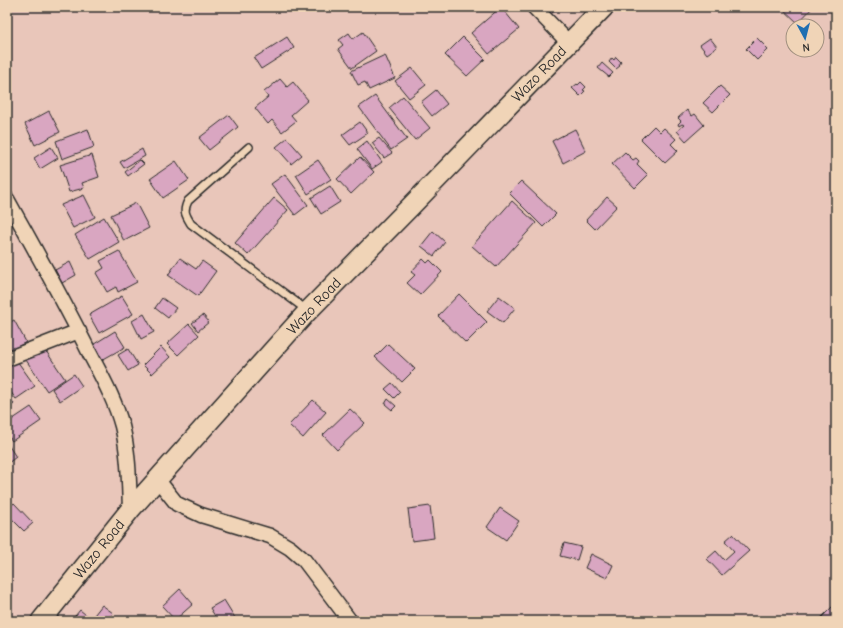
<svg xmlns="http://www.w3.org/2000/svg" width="843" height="628" font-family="'Comic Neue',sans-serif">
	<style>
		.building { fill: #d9a6c1; stroke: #2b2b2b }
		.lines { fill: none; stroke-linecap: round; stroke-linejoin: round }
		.service-casing { stroke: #2b2b2b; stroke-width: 10 }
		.minor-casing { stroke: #2b2b2b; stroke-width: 17 }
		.secondary-casing { stroke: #2b2b2b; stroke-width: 22 }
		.service { stroke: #f0d4b7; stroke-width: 7 }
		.minor { stroke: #f0d4b7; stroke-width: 14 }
		.secondary { stroke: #f0d4b7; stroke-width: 19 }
		.labels { text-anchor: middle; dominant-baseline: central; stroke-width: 3; stroke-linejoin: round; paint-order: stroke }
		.street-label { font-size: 15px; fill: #2b2b2b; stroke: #f0d4b7 }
	</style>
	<rect width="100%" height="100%" fill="#e9c6ba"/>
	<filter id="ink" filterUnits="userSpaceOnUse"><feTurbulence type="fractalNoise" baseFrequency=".025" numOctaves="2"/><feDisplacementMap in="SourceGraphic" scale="8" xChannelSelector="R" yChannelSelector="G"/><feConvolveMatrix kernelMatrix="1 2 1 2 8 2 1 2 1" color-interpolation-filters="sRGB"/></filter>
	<g filter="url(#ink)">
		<path class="building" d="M 501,7 L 519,29 L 489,54 L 471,33 Z
			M 546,7 L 559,7 L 551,14 Z
			M 781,7 L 813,7 L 798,23 Z
			M 363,32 L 376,51 L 352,68 L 338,49 L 343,45 L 339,40 L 349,33 L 353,39 Z
			M 287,37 L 294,48 L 261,69 L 254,58 Z
			M 463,37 L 485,59 L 467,76 L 445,55 Z
			M 710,38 L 717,47 L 707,54 L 700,45 Z
			M 757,38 L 768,49 L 757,60 L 746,49 Z
			M 385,55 L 395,78 L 369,90 L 365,82 L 358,85 L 351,71 Z
			M 616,57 L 621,62 L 619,65 L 620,66 L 616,69 L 609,62 L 612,58 L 614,60 Z
			M 602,63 L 613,73 L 609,77 L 598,68 Z
			M 412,68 L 426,85 L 409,98 L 395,81 Z
			M 280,79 L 287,87 L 293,82 L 308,100 L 291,115 L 296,121 L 282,132 L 272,120 L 268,124 L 255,108 L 268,97 L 264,92 Z
			M 581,82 L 586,87 L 583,90 L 585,91 L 580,96 L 572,88 L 577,84 L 578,85 Z
			M 720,86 L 730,95 L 713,112 L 703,103 Z
			M 436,90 L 447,104 L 432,116 L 421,102 Z
			M 375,96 L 407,139 L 391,150 L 359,107 Z
			M 403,96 L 430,128 L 415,140 L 389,108 Z
			M 687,110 L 692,116 L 695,114 L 704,125 L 686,141 L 677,131 L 684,125 L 682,124 L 679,126 L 678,124 L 681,121 L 678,118 Z
			M 49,111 L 60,132 L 35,145 L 25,124 Z
			M 229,115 L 238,127 L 209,150 L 199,138 Z
			M 360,122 L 368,133 L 350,145 L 342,135 Z
			M 654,126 L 660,132 L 664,128 L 676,139 L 671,144 L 678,151 L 665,163 L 641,139 Z
			M 88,129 L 94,147 L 62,159 L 56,141 Z
			M 575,129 L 586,151 L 563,163 L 552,141 Z
			M 287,138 L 302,155 L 291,164 L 276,147 Z
			M 379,138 L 392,153 L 384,158 L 372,143 Z
			M 367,141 L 382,162 L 372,169 L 357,149 Z
			M 51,147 L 58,158 L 40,169 L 34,158 Z
			M 142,149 L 145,156 L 124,168 L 120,162 Z
			M 625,152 L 633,160 L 636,158 L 639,161 L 637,164 L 648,175 L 635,188 L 612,164 Z
			M 92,155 L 99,177 L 82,183 L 84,188 L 69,192 L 60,165 Z
			M 360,157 L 374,172 L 351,194 L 337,179 Z
			M 140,160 L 144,164 L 128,176 L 125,172 Z
			M 318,160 L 331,179 L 308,194 L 296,175 Z
			M 176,161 L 189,180 L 163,198 L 150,179 Z
			M 285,174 L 308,205 L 295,215 L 271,184 Z
			M 521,181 L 556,214 L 543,227 L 509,193 Z
			M 330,186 L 340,202 L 321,214 L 311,198 Z
			M 84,195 L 95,217 L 73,228 L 61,205 Z
			M 607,197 L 617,206 L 595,229 L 586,220 Z
			M 274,198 L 288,210 L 248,255 L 235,243 Z
			M 512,201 L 536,223 L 496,267 L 472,246 Z
			M 136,203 L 149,228 L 124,241 L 111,215 Z
			M 104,217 L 119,242 L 90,259 L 75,235 Z
			M 433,231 L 445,242 L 434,256 L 421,246 Z
			M 119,251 L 137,282 L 118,292 L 116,287 L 107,292 L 96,273 L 104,268 L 100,261 Z
			M 180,258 L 196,269 L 202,261 L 216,271 L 198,296 L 168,275 Z
			M 423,259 L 427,263 L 430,260 L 442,272 L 420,295 L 407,283 L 415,275 L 411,272 Z
			M 70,262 L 76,275 L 62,283 L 55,270 Z
			M 459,294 L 487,322 L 466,343 L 438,316 Z
			M 122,296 L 133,314 L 99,333 L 89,315 Z
			M 499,296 L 515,308 L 503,323 L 487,311 Z
			M 162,298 L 176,308 L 168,318 L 155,308 Z
			M 144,314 L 154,332 L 141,339 L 132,321 Z
			M 203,315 L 209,322 L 198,331 L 192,323 Z
			M 14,320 L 26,342 L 7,353 L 7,324 Z
			M 189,324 L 199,335 L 178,355 L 167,344 Z
			M 115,331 L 125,347 L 100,361 L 91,346 Z
			M 388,344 L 415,369 L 402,382 L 375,357 Z
			M 161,347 L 170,357 L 152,374 L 143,365 Z
			M 44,348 L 65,379 L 47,391 L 26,360 Z
			M 128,349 L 138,365 L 128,371 L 118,355 Z
			M 15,358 L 35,386 L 16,399 L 7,387 L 7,364 Z
			M 74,374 L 82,386 L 60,401 L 52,389 Z
			M 392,383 L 400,392 L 394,398 L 385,389 Z
			M 7,394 L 14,404 L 7,409 Z
			M 388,399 L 396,406 L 392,410 L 385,404 Z
			M 313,400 L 326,412 L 303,438 L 289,425 Z
			M 31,407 L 41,421 L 12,441 L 7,434 L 7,423 Z
			M 350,409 L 365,423 L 337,450 L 323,435 Z
			M 7,443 L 16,457 L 7,464 Z
			M 14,503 L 33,523 L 24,531 L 7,514 L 7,509 Z
			M 430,506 L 434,538 L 412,541 L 408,509 Z
			M 500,508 L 519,521 L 506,540 L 487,527 Z
			M 733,534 L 749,551 L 722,575 L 707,559 L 716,551 L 724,560 L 734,551 L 725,541 Z
			M 564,543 L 581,547 L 577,560 L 560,556 Z
			M 591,554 L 613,565 L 607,578 L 585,568 Z
			M 180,589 L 193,604 L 175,620 L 162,606 Z
			M 224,600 L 237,621 L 218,621 L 210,608 Z
			M 836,603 L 836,621 L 818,621 Z
			M 102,605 L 113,613 L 107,621 L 71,621 L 80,610 L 91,619 Z"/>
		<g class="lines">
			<g class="service-casing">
				<path id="service" d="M 249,147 L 188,201 C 183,211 185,214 191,224 L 308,311"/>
			</g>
			<g class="minor-casing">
				<path id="minor" d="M 534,7 L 569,43
					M 7,199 C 35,250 64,301 90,354 C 102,377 115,400 122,426 C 129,454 129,482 130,510
					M 7,359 L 79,331
					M 157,479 L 177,504 L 201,515 L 270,536 L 290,548 L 304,560 L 350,621"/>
			</g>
			<g class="secondary-casing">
				<path id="secondary" d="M 41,621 L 130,510 L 308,311 L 414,203 L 604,7"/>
			</g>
			<use href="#service" class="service"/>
			<use href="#minor" class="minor"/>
			<use href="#secondary" class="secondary"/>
		</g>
	</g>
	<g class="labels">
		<g class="street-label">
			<text transform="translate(539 74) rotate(-46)">Wazo Road</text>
			<text transform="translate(314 306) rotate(-47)">Wazo Road</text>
			<text transform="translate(99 549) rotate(-51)">Wazo Road</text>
		</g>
	</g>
	<rect width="843" height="628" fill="none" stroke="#f0d4b7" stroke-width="24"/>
	<rect x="12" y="12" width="819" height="604" fill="none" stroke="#2b2b2b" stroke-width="1.5" filter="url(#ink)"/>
	<g transform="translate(805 38) rotate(173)"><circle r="19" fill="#f0d4b7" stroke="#a1907f"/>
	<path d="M0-3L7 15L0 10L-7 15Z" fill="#1f6fb2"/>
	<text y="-6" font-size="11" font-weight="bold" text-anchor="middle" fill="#2b2b2b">N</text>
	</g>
</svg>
